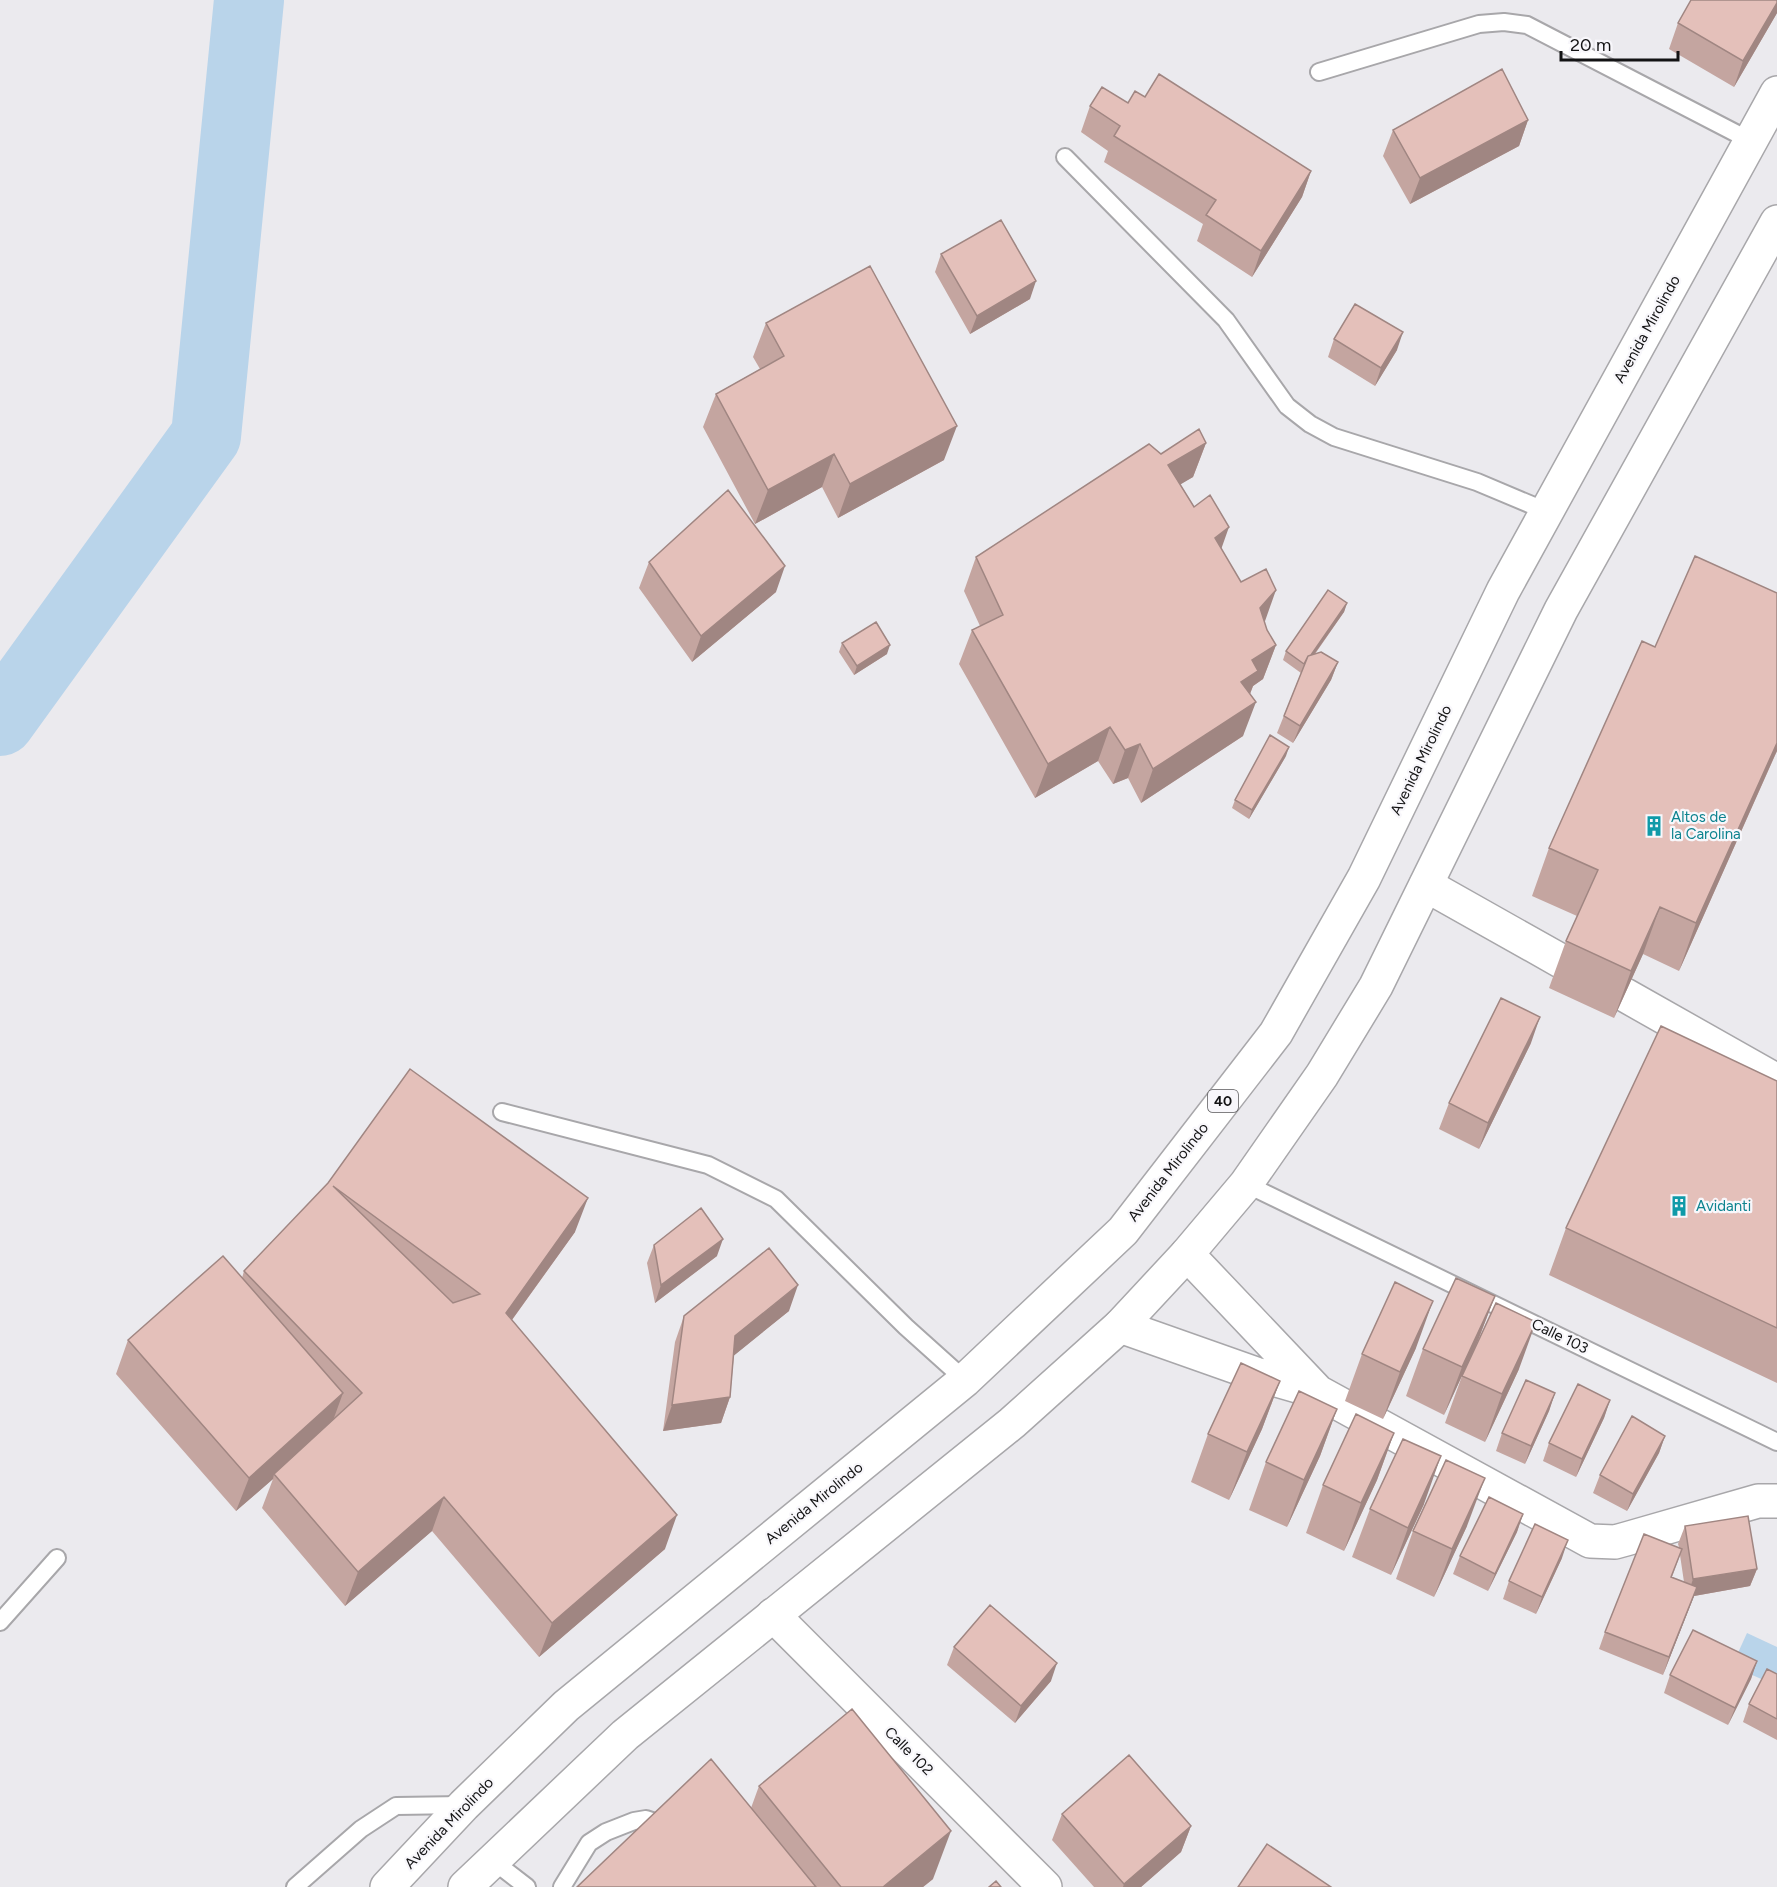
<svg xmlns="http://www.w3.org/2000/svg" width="1777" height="1887" font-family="Figtree,sans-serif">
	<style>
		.water { fill: #b9d4ea }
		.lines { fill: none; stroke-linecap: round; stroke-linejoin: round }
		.river { stroke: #b9d4ea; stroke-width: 70 }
		.lane-casing { stroke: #a8a7aa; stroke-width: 20 }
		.street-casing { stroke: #a8a7aa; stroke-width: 36 }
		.primary-casing { stroke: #a8a7aa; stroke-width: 36 }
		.lane { stroke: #fff; stroke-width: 16 }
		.street { stroke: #fff; stroke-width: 33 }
		.primary { stroke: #fff; stroke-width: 33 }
		.wall { fill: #c4a5a0; fill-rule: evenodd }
		.shaded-wall { fill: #a08682 }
		.building { fill: #e4c0ba; stroke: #a08682; stroke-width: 1.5; fill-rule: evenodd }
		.labels { text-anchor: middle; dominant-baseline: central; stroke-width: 4.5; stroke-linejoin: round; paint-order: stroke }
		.shield { fill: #f8f7fb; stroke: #585759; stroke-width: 1.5 }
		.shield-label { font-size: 14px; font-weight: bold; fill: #131314 }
		.street-label { font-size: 15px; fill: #131314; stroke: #f8f7fb }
		.culture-label { font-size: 15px; fill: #0d838f; stroke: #f8f7fb; text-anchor: start }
	</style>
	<rect width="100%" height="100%" fill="#ebeaee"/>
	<path class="water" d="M 1747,1633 L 1777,1647 L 1777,1686 L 1732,1666 Z"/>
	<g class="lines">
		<path class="river" d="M 0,721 L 206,436 L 249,0"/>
		<g class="lane-casing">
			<path id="lane" d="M 1319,72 L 1479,24 L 1504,22 L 1527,25 L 1751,141
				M 1065,157 L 1226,320 L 1287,406 L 1310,424 L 1334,437 L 1477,482 L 1546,511
				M 502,1112 L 708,1165 L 776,1199 L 906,1327 L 965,1380
				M 1246,1184 L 1777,1442
				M 0,1622 L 57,1558
				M 492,1860 L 527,1887
				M 295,1887 L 361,1829 L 396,1806 L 463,1805
				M 562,1887 L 589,1843 L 606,1832 L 634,1821 L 646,1819 L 658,1823"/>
		</g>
		<g class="street-casing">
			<path id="street" d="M 1426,885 L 1561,961
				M 1625,995 L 1777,1081
				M 1187,1254 L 1318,1392
				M 1120,1326 L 1256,1374 L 1318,1392 L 1590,1541 L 1615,1542 L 1626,1539 L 1758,1501 L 1777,1501
				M 773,1615 L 1045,1887"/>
		</g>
		<g class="primary-casing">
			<path id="primary" d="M 387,1887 L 464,1805 L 566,1706 L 965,1380 L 1123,1231 L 1276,1033 L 1364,878 L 1503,591 L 1777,93
				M 465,1887 L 625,1735 L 1012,1423 L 1120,1326 L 1187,1254 L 1246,1184 L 1322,1075 L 1376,986 L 1561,610 L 1777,222"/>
		</g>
		<use href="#lane" class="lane"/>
		<use href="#street" class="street"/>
		<use href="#primary" class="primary"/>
	</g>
	<path class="wall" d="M 1777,0 L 1777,13 L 1734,87 L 1669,49 L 1678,23 Z
		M 1145,97 L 1311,171 L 1302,197 L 1252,277 L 1197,241 L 1203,224 L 1104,162 L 1108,151 L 1081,132 L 1090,106 L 1128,103 Z
		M 1528,120 L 1519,146 L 1410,204 L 1383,156 L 1393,130 Z
		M 941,254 L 1030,299 L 970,334 L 935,272 Z
		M 766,323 L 944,460 L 838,518 L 822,487 L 755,524 L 703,427 L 716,394 L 760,369 L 753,357 Z
		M 1334,339 L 1397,350 L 1375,386 L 1328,357 Z
		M 1206,443 L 1193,477 L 1180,484 L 1221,549 L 1264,622 L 1267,630 L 1276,645 L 1263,679 L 1253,686 L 1250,694 L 1243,736 L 1141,803 L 1128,778 L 1113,784 L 1098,761 L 1035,798 L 959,664 L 972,630 L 980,626 L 964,591 L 976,557 L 1161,454 Z
		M 649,562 L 776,592 L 692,662 L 639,588 Z
		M 1777,593 L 1777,751 L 1679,971 L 1643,954 L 1614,1018 L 1549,988 L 1566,941 L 1577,916 L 1532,896 L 1549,848 L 1655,647 Z
		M 1347,603 L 1344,612 L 1315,654 L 1338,662 L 1331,680 L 1293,743 L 1277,733 L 1301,673 L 1283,660 L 1286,651 Z
		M 842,643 L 887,654 L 854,675 L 839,652 Z
		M 1286,756 L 1249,819 L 1232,808 L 1235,800 Z
		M 1531,1043 L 1479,1149 L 1439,1129 L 1449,1103 Z
		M 1777,1081 L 1777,1383 L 1549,1275 L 1566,1228 Z
		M 328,1183 L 575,1232 L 512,1320 L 665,1549 L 539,1657 L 432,1531 L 345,1606 L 262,1508 L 273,1479 L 236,1511 L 116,1374 L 128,1340 L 242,1278 L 244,1271 Z
		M 654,1245 L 717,1256 L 655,1303 L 647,1263 Z
		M 1495,1296 L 1477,1343 L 1444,1415 L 1406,1396 L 1423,1349 Z
		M 789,1311 L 734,1355 L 730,1397 L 721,1423 L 663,1431 L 675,1342 L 684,1316 Z
		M 1416,1348 L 1383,1419 L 1345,1401 L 1362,1354 Z
		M 1519,1369 L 1485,1442 L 1445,1423 L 1462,1376 Z
		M 1280,1381 L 1262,1429 L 1229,1500 L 1191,1482 L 1208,1434 Z
		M 1555,1393 L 1549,1411 L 1525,1464 L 1496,1451 L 1502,1433 Z
		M 1610,1400 L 1604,1418 L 1576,1477 L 1543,1461 L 1549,1443 Z
		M 1337,1409 L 1320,1456 L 1287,1527 L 1249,1510 L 1266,1462 Z
		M 1394,1433 L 1377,1480 L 1344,1551 L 1306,1533 L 1323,1485 Z
		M 1665,1436 L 1659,1453 L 1627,1511 L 1593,1493 L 1600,1475 Z
		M 1424,1504 L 1391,1575 L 1352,1557 L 1370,1509 Z
		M 1523,1514 L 1517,1532 L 1488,1591 L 1453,1574 L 1460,1556 Z
		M 1467,1526 L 1434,1597 L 1396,1579 L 1413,1531 Z
		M 1685,1526 L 1757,1569 L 1750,1586 L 1694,1596 L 1663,1675 L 1599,1649 L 1605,1632 L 1679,1547 L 1678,1544 ZM 1680,1555 L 1684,1582 L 1672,1577 Z
		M 1562,1558 L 1536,1614 L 1503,1599 L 1509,1581 Z
		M 954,1647 L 1051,1681 L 1015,1723 L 947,1665 Z
		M 1757,1661 L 1751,1679 L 1728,1725 L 1664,1693 L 1670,1675 Z
		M 1777,1674 L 1777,1740 L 1743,1722 L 1749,1704 Z
		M 759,1786 L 933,1879 L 923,1887 L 577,1887 L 751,1808 Z
		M 1062,1814 L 1191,1826 L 1181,1852 L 1141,1887 L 1094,1887 L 1052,1840 Z"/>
	<path class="shaded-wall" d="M 1777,3 L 1777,13 L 1734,87 L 1743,61 Z
		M 1528,120 L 1519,146 L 1410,204 L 1420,178 Z
		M 1311,171 L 1302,197 L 1252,277 L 1261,251 Z
		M 1036,281 L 1030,299 L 970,334 L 977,316 Z
		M 1403,332 L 1397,350 L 1375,386 L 1381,368 Z
		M 957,426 L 944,460 L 838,518 L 850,484 Z
		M 1206,443 L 1193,477 L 1156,499 L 1168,465 Z
		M 834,454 L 822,487 L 755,524 L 768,490 Z
		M 1229,527 L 1217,561 L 1215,538 Z
		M 785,566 L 776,592 L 692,662 L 701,636 Z
		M 1276,590 L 1264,624 L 1260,608 Z
		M 1347,603 L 1344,612 L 1301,673 L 1305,664 Z
		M 890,645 L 887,654 L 854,675 L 857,666 Z
		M 1276,645 L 1263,679 L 1253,686 L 1246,704 L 1241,682 L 1252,660 Z
		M 1338,662 L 1331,680 L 1293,743 L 1300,726 Z
		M 1256,702 L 1243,736 L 1141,803 L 1153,769 Z
		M 1110,727 L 1098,761 L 1035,798 L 1048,764 Z
		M 1777,743 L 1777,751 L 1775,755 L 1679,971 L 1696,923 Z
		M 1140,744 L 1128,778 L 1113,784 L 1125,750 Z
		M 1289,747 L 1286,756 L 1249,819 L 1252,810 Z
		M 1660,907 L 1643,954 L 1614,1018 L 1631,971 Z
		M 1540,1017 L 1531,1043 L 1479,1149 L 1488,1123 Z
		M 588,1198 L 575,1232 L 493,1346 L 506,1313 Z
		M 723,1239 L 717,1256 L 655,1303 L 661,1285 Z
		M 798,1285 L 789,1311 L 726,1362 L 735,1336 Z
		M 1495,1296 L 1477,1343 L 1444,1415 L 1462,1367 Z
		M 1433,1301 L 1416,1348 L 1383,1419 L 1400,1372 Z
		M 1536,1322 L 1519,1369 L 1485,1442 L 1502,1394 Z
		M 1280,1381 L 1262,1429 L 1229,1500 L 1247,1452 Z
		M 343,1393 L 331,1426 L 274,1474 L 273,1479 L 236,1511 L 249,1478 Z
		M 1555,1393 L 1549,1411 L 1525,1464 L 1531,1446 Z
		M 730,1397 L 721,1423 L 663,1431 L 672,1405 Z
		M 1610,1400 L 1604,1418 L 1576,1477 L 1582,1459 Z
		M 1337,1409 L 1320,1456 L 1287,1527 L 1304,1480 Z
		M 1394,1433 L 1377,1480 L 1344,1551 L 1361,1503 Z
		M 1665,1436 L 1659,1453 L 1627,1511 L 1633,1494 Z
		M 1441,1456 L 1424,1504 L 1391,1575 L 1408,1528 Z
		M 1485,1478 L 1467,1526 L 1434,1597 L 1452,1549 Z
		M 444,1497 L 432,1531 L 345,1606 L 358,1572 Z
		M 1523,1514 L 1517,1532 L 1488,1591 L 1495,1574 Z
		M 677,1515 L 665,1549 L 539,1657 L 552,1623 Z
		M 1568,1540 L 1562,1558 L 1536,1614 L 1542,1597 Z
		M 1757,1569 L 1750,1586 L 1694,1596 L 1663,1675 L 1669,1657 L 1687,1597 L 1693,1579 Z
		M 1757,1661 L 1751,1679 L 1728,1725 L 1735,1708 Z
		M 1057,1663 L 1051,1681 L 1015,1723 L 1021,1706 Z
		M 1191,1826 L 1181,1852 L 1141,1887 L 1123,1887 L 1124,1884 Z
		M 951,1831 L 933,1879 L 923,1887 L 883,1887 Z"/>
	<path class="building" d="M 1691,0 L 1777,0 L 1777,3 L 1743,61 L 1678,23 Z
		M 1502,69 L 1528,120 L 1420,178 L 1393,130 Z
		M 1159,74 L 1311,171 L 1261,251 L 1206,215 L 1216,200 L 1114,136 L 1120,126 L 1090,106 L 1102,87 L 1128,103 L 1135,91 L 1145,97 Z
		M 1001,220 L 1036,281 L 977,316 L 941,254 Z
		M 870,266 L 957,426 L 850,484 L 834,454 L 768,490 L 716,394 L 784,356 L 766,323 Z
		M 1355,304 L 1403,332 L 1381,368 L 1334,339 Z
		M 1199,429 L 1206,443 L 1168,465 L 1194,507 L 1210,495 L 1229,527 L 1215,538 L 1241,582 L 1266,569 L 1276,590 L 1260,608 L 1267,630 L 1276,645 L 1252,660 L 1258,671 L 1241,682 L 1256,702 L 1153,769 L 1140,744 L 1125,750 L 1110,727 L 1048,764 L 972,630 L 1003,615 L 976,557 L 1149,444 L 1161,454 Z
		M 728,490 L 785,566 L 701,636 L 649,562 Z
		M 1695,556 L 1777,593 L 1777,743 L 1696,923 L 1660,907 L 1631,971 L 1566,941 L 1598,870 L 1549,848 L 1642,641 L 1655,647 Z
		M 1328,590 L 1347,603 L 1311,655 L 1308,656 L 1304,664 L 1286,651 Z
		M 876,622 L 890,645 L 857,666 L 842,643 Z
		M 1321,652 L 1338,662 L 1300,726 L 1284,716 L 1308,656 Z
		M 1270,735 L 1289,747 L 1252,810 L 1235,800 Z
		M 1501,998 L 1540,1017 L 1488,1123 L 1449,1103 Z
		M 1661,1026 L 1777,1081 L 1777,1328 L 1566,1228 Z
		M 410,1069 L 588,1198 L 506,1313 L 677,1515 L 552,1623 L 444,1497 L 358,1572 L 274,1474 L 362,1393 L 244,1271 L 328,1183 ZM 333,1186 L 480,1294 L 453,1303 Z
		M 701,1208 L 723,1239 L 661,1285 L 654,1245 Z
		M 769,1248 L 798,1285 L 735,1336 L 730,1397 L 672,1405 L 684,1316 Z
		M 223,1256 L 343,1393 L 249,1478 L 128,1340 Z
		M 1456,1278 L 1495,1296 L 1462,1367 L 1423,1349 Z
		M 1395,1282 L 1433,1301 L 1400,1372 L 1362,1354 Z
		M 1496,1303 L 1536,1322 L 1502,1394 L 1462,1376 Z
		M 1241,1363 L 1280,1381 L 1247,1452 L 1208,1434 Z
		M 1526,1380 L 1555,1393 L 1531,1446 L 1502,1433 Z
		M 1578,1384 L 1610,1400 L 1582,1459 L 1549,1443 Z
		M 1299,1391 L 1337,1409 L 1304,1480 L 1266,1462 Z
		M 1356,1414 L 1394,1433 L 1361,1503 L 1323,1485 Z
		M 1632,1416 L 1665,1436 L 1633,1494 L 1600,1475 Z
		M 1403,1439 L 1441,1456 L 1408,1528 L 1370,1509 Z
		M 1446,1460 L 1485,1478 L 1452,1549 L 1413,1531 Z
		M 1489,1497 L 1523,1514 L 1495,1574 L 1460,1556 Z
		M 1748,1516 L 1757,1569 L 1693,1579 L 1685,1526 Z
		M 1535,1524 L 1568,1540 L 1542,1597 L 1509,1581 Z
		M 1644,1534 L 1682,1549 L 1671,1577 L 1697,1587 L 1669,1657 L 1605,1632 Z
		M 990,1605 L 1057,1663 L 1021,1706 L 954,1647 Z
		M 1693,1630 L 1757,1661 L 1735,1708 L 1670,1675 Z
		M 1767,1669 L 1777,1674 L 1777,1719 L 1749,1704 Z
		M 852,1709 L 951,1831 L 883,1887 L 841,1887 L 759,1786 Z
		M 1129,1755 L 1191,1826 L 1124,1884 L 1062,1814 Z
		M 711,1759 L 816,1887 L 577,1887 Z
		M 1267,1844 L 1331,1887 L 1238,1887 Z
		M 996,1881 L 1001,1887 L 989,1887 Z"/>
	<defs>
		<g id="building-bare" transform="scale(1.62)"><path d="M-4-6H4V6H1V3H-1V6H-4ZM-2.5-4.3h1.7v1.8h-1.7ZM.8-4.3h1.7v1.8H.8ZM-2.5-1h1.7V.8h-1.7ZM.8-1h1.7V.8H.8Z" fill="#0f9aa8" stroke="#f8f7fb" stroke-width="2.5" paint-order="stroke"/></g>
	</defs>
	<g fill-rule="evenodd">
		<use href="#building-bare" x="1654" y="826"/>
		<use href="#building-bare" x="1679" y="1206"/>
	</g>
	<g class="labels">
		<rect class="shield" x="1208" y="1090" width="30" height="22" rx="4.5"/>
		<g class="shield-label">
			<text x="1223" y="1101">40</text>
		</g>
		<g class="street-label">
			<text transform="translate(1647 329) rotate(-61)">Avenida Mirolindo</text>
			<text transform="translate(1421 760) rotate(-64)">Avenida Mirolindo</text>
			<text transform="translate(1168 1172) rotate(-52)">Avenida Mirolindo</text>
			<text transform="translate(1560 1336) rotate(26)">Calle 103</text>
			<text transform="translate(814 1503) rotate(-39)">Avenida Mirolindo</text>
			<text transform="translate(909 1751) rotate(45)">Calle 102</text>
			<text transform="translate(449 1823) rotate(-46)">Avenida Mirolindo</text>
		</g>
		<g class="culture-label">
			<text x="1671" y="817">Altos de<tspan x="1671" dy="17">la Carolina</tspan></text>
			<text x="1696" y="1206">Avidanti</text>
		</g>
	</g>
	<path d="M1561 51v9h117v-9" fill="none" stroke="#131314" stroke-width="3"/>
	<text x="1570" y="51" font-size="18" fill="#131314" stroke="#f8f7fb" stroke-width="4.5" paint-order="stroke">20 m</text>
</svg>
